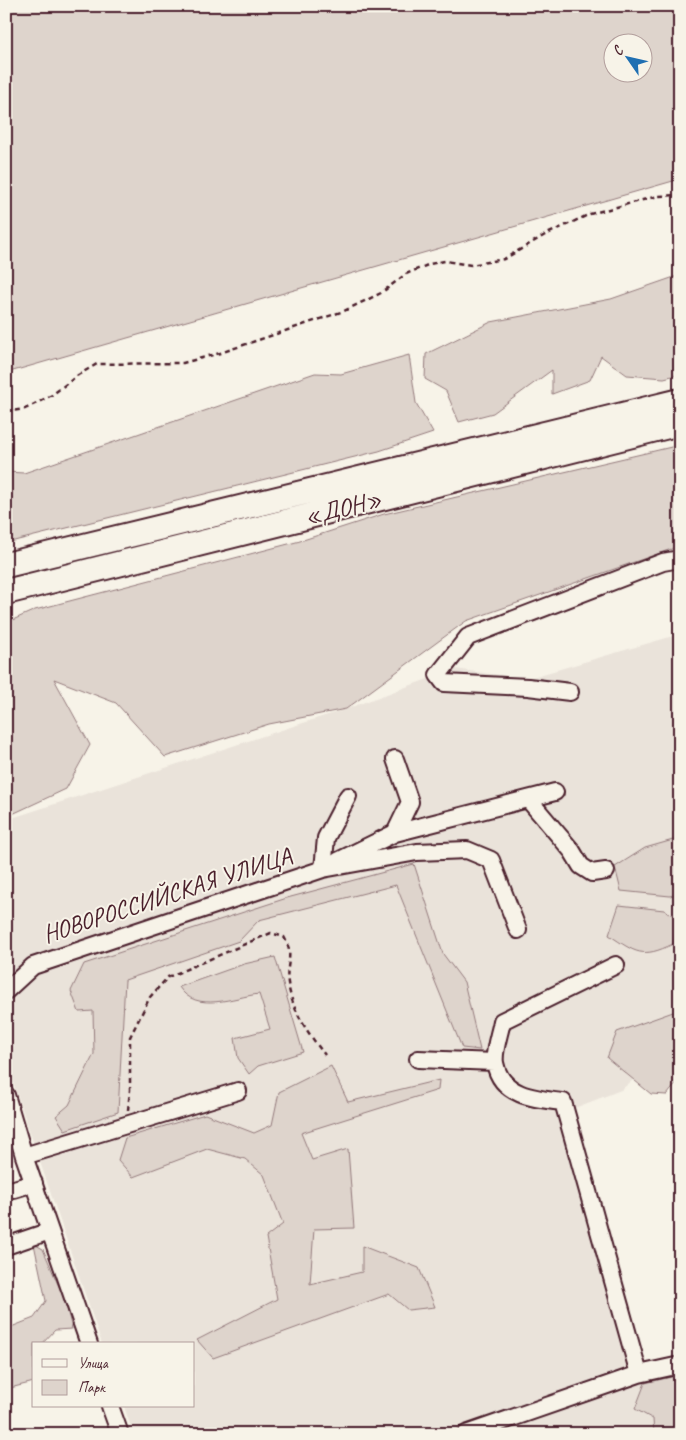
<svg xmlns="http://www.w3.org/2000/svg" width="686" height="1440" font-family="Caveat,sans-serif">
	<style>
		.built { fill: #eae3da }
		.green { fill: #ded4cc; stroke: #947a7c; fill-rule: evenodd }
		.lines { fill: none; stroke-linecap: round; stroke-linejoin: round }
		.minor-casing { stroke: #4a1f2b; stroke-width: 20 }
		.highway-casing { stroke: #4a1f2b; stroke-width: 28 }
		.path { stroke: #4a1f2b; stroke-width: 2.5; stroke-dasharray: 5 4; stroke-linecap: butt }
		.minor { stroke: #f7f3e8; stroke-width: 16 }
		.highway { stroke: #f7f3e8; stroke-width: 24 }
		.labels { text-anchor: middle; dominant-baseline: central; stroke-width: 4; stroke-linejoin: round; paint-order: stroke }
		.street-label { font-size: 25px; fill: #4a1f2b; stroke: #f7f3e8 }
	</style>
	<rect width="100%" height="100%" fill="#f7f3e8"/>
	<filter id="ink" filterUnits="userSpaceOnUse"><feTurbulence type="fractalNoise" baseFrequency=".02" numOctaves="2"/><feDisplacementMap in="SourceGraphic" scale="10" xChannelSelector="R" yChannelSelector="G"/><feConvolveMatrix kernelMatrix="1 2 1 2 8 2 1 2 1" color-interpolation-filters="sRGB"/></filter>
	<g filter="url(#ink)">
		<path class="built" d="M 680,634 L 680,1040 L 621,1090 L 572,1109 L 644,1376 L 680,1368 L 680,1434 L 133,1434 L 124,1406 L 194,1406 L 194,1344 L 102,1344 L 6,1062 L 6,820 L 346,709 L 455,669 L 526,679 Z"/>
		<path class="green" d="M 6,6 L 680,6 L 680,179 L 6,373 ZM 614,42 L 644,42 L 644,72 L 614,72 Z
			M 680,275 L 680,374 L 664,378 L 627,375 L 601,356 L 590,380 L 552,394 L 552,370 L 493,413 L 459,422 L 446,391 L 425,379 L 426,354 L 491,322 L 611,299 Z
			M 409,355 L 416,403 L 433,433 L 379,451 L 6,543 L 6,472 L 24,473 L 315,373 L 341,374 Z
			M 680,445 L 680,546 L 466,621 L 346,709 L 269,724 L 165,757 L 116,703 L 54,679 L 90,745 L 66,789 L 6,817 L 6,623 L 35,610 L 300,541 L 384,514 Z
			M 680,838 L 680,893 L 670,896 L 621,891 L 615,867 L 645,848 Z
			M 414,864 L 443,954 L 464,982 L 480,1050 L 462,1048 L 396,885 L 259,920 L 239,941 L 125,980 L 118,1112 L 65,1130 L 56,1116 L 69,1105 L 94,1054 L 93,1011 L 79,1012 L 71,991 L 84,964 L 287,898 Z
			M 619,905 L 664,910 L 679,919 L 673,944 C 642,959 636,953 609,935 Z
			M 275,957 L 303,1052 L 258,1066 L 249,1074 L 238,1058 L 235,1038 L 270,1029 L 259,994 C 234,997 196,1014 179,987 L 244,964 Z
			M 673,1012 L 680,1015 L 680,1079 L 667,1095 L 651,1094 L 607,1058 L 617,1032 Z
			M 331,1066 L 348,1102 L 439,1080 L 438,1090 L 301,1133 L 312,1160 L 348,1149 L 354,1228 L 314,1229 L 310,1284 L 362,1272 L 362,1246 L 419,1268 L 435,1307 L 408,1310 L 389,1294 L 213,1358 L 197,1340 L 277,1299 L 266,1237 L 283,1224 L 264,1175 L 245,1159 L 207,1149 L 133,1177 L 118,1160 L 125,1138 L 205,1114 L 254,1133 L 272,1125 L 279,1092 Z
			M 34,1244 L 43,1249 L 65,1301 L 72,1329 L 55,1330 L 42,1344 L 34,1344 L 34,1382 L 6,1389 L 6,1329 L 34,1318 L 46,1301 Z
			M 680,1375 L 680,1434 L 654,1434 L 653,1419 L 635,1409 L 645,1383 Z"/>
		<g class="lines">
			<g class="minor-casing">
				<path id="minor" d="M 570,692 L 528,687 L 444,683 L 438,675 L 468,637 L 663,562 L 680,559
					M 528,799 L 572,851 L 581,866 L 592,873 L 606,871
					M 395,833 L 410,802 L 395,759
					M 338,861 L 395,833 L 555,792
					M 323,869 L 326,838 L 348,796
					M 616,965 L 502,1021 C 500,1033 493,1051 495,1063 C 501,1096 535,1099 563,1102 L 639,1374
					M 6,991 L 33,966 L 323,869 L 417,852 L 467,850 L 491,860 L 518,930
					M 418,1059 L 495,1062
					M 6,1095 L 24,1156 L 89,1344
					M 24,1156 L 238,1091
					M 14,1189 L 34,1183
					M 6,1246 L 50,1231
					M 110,1406 L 120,1434
					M 466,1434 L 639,1374 L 680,1365"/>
			</g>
			<g class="highway-casing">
				<path id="highway" d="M 6,565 L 680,401
					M 6,592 L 680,423"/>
			</g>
			<path class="path" d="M 6,412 L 25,409 L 52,395 L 78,375 L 97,364 L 183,363 L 220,353 L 344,311 L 381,293 L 406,274 L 430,264 L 445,261 L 471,265 L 504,259 L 545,235 L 590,214 L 658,196 L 680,195
				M 128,1110 L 130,1090 L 130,1037 L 150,997 L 168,977 L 271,933 L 284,937 C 295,956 285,964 288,983 C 292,1011 308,1033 325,1055"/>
			<use href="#minor" class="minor"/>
			<use href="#highway" class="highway"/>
		</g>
	</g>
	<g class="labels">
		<g class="street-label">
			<text transform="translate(343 508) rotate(-14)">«ДОН»</text>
			<text transform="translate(167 895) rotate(-18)">НОВОРОССИЙСКАЯ УЛИЦА</text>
		</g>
	</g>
	<rect width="686" height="1440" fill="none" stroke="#f7f3e8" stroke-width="25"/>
	<rect x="12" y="12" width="661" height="1415" fill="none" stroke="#4a1f2b" stroke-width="2" filter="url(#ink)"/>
	<rect x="32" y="1342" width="162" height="65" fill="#f7f3e8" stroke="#b29e9c"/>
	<rect x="42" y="1359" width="25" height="8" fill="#f7f3e8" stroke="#b29e9c"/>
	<text x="78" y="1368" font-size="15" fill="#4a1f2b">Улица</text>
	<rect x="42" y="1380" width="25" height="15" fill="#ded4cc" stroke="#b29e9c"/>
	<text x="78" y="1392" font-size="15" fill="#4a1f2b">Парк</text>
	<g transform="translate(628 58) rotate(304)"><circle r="24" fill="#f7f3e8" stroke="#b29e9c"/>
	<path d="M0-4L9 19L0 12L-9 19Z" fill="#1f6fb2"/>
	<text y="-8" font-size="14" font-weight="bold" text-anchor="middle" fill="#4a1f2b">С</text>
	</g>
</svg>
